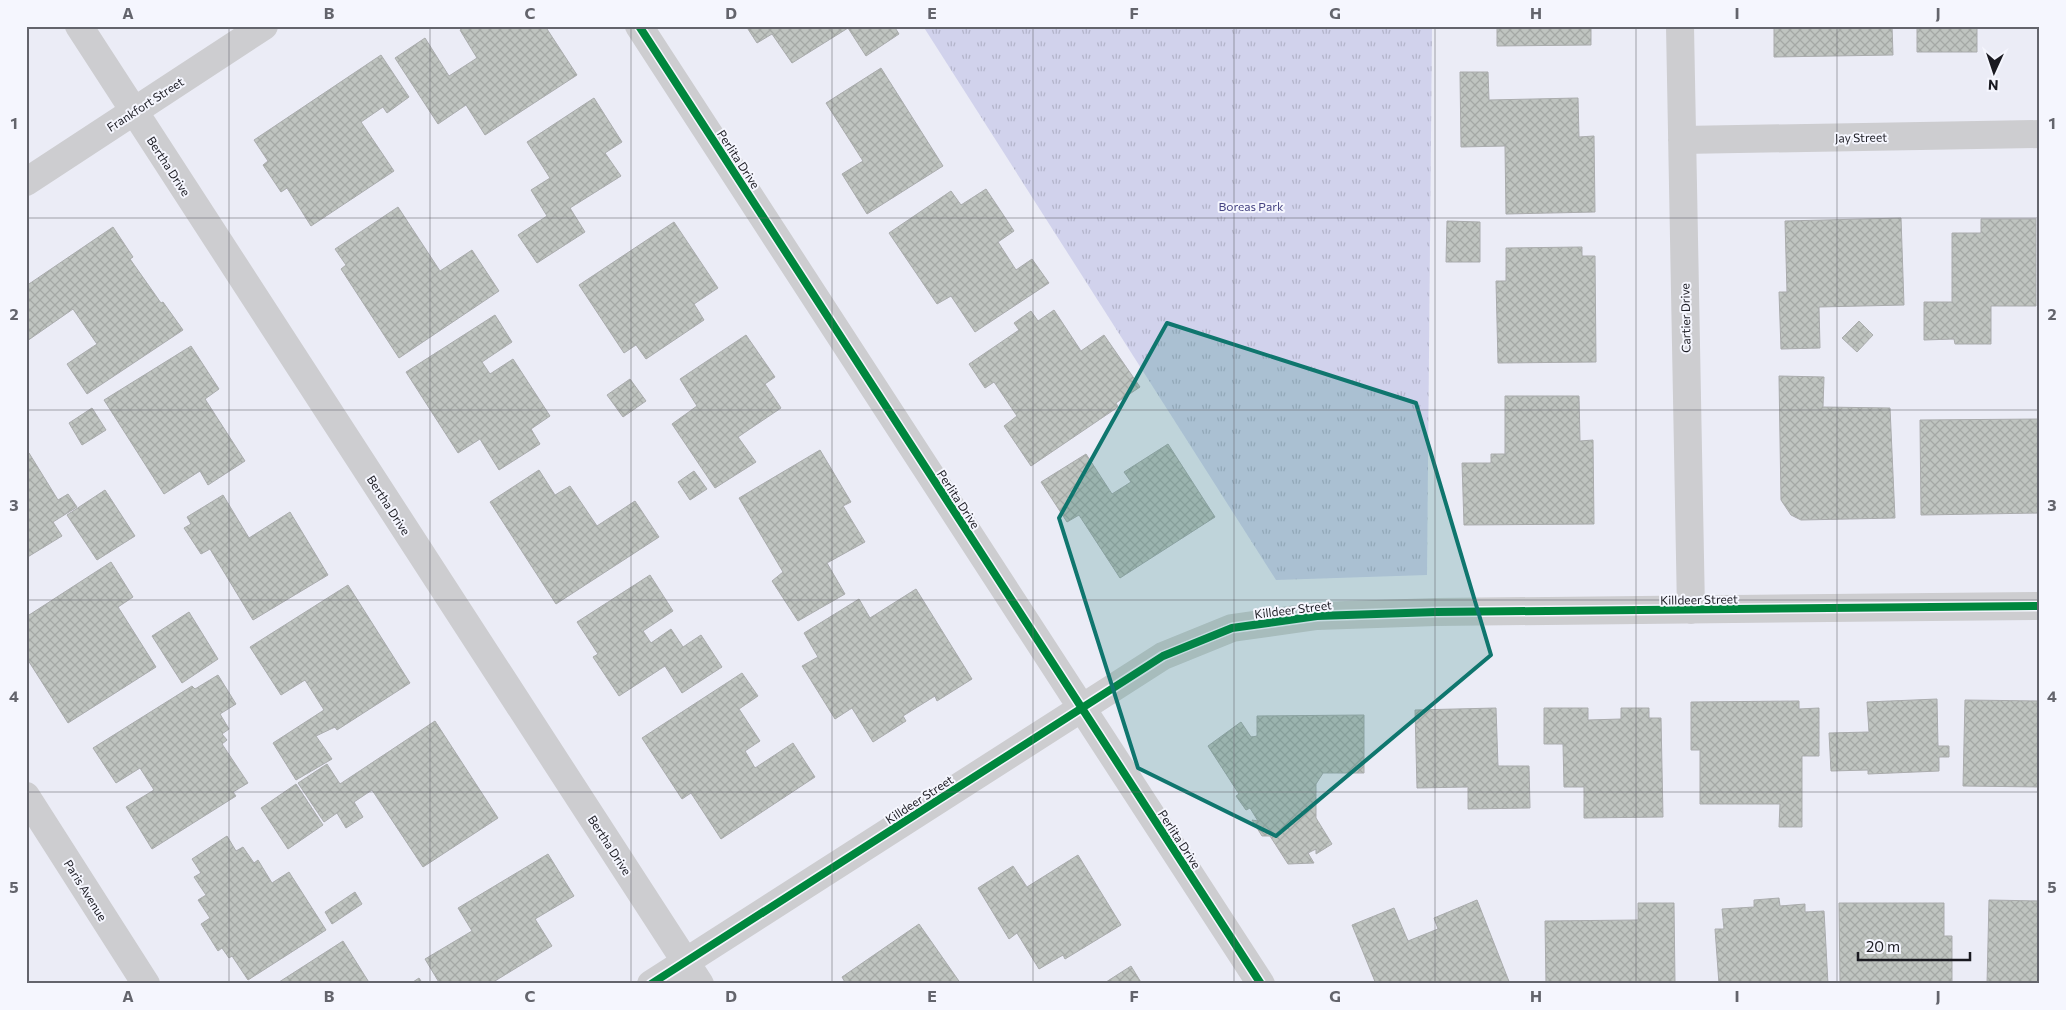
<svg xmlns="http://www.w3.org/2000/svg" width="2066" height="1010" font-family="Commissioner,sans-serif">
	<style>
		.grass { fill: url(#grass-tufts) }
		.building { fill: url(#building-cross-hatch); stroke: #aaacad }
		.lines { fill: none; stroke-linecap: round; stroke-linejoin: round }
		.minor { stroke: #cdcdd0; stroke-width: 28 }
		.tertiary { stroke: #cdcdd0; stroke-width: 28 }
		.cycleway-casing { stroke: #f5f6fe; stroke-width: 11 }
		.cycleway { stroke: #00873e; stroke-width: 8 }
		.marked { fill: #0f766e; fill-opacity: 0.2; stroke: #0f766e; stroke-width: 4; stroke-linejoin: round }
		.grid { fill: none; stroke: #63646c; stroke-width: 1; stroke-opacity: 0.55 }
		.labels { text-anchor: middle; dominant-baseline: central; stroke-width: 4; stroke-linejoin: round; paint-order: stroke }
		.street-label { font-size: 12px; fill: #1a1a21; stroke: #f5f6fe }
		.park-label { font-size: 12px; fill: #454382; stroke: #f5f6fe }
		.neatline { fill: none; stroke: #63646c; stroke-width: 2 }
		.grid-label { font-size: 16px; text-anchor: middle; font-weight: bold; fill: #63646c }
	</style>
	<defs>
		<pattern id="grass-tufts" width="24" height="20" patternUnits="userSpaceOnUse" patternTransform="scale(1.25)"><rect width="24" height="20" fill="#d1d2ec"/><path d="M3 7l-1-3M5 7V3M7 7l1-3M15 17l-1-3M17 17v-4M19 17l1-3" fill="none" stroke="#b3b4ca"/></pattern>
		<pattern id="building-cross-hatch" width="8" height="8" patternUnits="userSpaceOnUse" patternTransform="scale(1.25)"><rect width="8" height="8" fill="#bfc4c0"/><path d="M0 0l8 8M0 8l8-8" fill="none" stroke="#a4a8a5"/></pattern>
	</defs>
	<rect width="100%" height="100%" fill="#ebecf6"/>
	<path class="grass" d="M 923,26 L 1432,26 L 1427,575 L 1276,580 Z"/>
	<path class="building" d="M 466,26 L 545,26 L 577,75 L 485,135 L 466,105 L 438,124 L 395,58 L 425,38 L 449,76 L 477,58 L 460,30 Z
		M 746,26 L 894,26 L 899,34 L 866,56 L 848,28 L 792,63 L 772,34 L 757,43 Z
		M 1497,26 L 1591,26 L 1591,45 L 1497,46 Z
		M 1774,26 L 1892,26 L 1893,55 L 1774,57 Z
		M 1917,26 L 1988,26 L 1988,27 L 1977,27 L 1977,52 L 1917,52 Z
		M 381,55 L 409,97 L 387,113 L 383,107 L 361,122 L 394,171 L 311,226 L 287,188 L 281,192 L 263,165 L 268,161 L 254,140 Z
		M 881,68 L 943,166 L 867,214 L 842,174 L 863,161 L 826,103 Z
		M 1460,72 L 1488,72 L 1489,100 L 1578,98 L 1579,137 L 1594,136 L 1595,212 L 1506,214 L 1505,146 L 1461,147 Z
		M 594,98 L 622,142 L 605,153 L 621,176 L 570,208 L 585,232 L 537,263 L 518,235 L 547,216 L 531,190 L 550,178 L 527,142 Z
		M 986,189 L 1014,231 L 998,242 L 1016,270 L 1032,259 L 1049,283 L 975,332 L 951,296 L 937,304 L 889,233 L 951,191 L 961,205 Z
		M 398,207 L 440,271 L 472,250 L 499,291 L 399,358 L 341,269 L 346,265 L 335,249 Z
		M 1901,218 L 1904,305 L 1819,307 L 1820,348 L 1781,349 L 1779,292 L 1787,292 L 1785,221 Z
		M 1981,219 L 2036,219 L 2036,306 L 1991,306 L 1991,344 L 1955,344 L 1954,339 L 1924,340 L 1924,302 L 1952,302 L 1952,233 L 1981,233 Z
		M 1447,221 L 1480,222 L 1480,262 L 1446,262 Z
		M 674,222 L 718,288 L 694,304 L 704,320 L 646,359 L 636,345 L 624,353 L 579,285 Z
		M 113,227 L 133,257 L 130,259 L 161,303 L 163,302 L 183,330 L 87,394 L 67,364 L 97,344 L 73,309 L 27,341 L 26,286 Z
		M 1582,247 L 1582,256 L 1595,256 L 1596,362 L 1498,363 L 1496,281 L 1506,281 L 1506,248 Z
		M 1054,310 L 1081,351 L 1104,335 L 1140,387 L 1116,403 L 1118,407 L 1031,466 L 1004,426 L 1017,416 L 994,382 L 985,388 L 969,364 L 1019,330 L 1014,323 L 1031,311 L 1038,321 Z
		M 495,315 L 512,342 L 482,362 L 490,374 L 513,359 L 550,416 L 531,429 L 540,444 L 499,470 L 480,439 L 458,453 L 406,372 Z
		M 1859,321 L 1873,335 L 1857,352 L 1842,338 Z
		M 746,335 L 775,377 L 765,384 L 781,408 L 738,437 L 756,462 L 715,488 L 672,424 L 697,406 L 680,379 Z
		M 191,346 L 219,389 L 205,399 L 245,461 L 208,485 L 200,471 L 164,494 L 104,400 Z
		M 1779,376 L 1824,377 L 1823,407 L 1890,408 L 1895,518 L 1801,520 L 1791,515 L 1781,500 Z
		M 630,379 L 646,401 L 623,417 L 607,395 Z
		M 1505,396 L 1579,396 L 1580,441 L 1593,440 L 1594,524 L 1464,525 L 1462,463 L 1491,463 L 1491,454 L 1505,454 Z
		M 92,408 L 106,430 L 82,445 L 69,423 Z
		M 2040,419 L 2040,513 L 1921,515 L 1920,420 Z
		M 1168,444 L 1215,517 L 1120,578 L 1079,515 L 1067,522 L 1041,482 L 1086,454 L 1112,494 L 1131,482 L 1124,472 Z
		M 820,450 L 851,502 L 843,506 L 865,542 L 827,563 L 845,594 L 798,621 L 772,581 L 783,572 L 739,498 Z
		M 29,453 L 58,500 L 68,494 L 77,507 L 53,522 L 62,536 L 26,558 L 26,455 Z
		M 539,470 L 555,495 L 570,486 L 597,526 L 635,501 L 659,537 L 556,604 L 490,502 Z
		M 694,471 L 707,489 L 690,500 L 678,482 Z
		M 105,490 L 135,536 L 97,560 L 67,515 Z
		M 223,495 L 249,538 L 290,512 L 328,575 L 253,620 L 210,549 L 201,554 L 184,528 L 191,524 L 187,517 Z
		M 111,562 L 133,597 L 118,607 L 156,667 L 68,723 L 26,657 L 26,617 Z
		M 650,575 L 673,611 L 643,631 L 651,643 L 671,629 L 683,647 L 701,635 L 722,667 L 682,693 L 665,666 L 619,696 L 593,657 L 598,654 L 577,622 Z
		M 348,585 L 410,683 L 337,730 L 335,727 L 316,736 L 332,759 L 296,780 L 273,743 L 324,710 L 305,680 L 281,695 L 250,647 Z
		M 916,589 L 972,679 L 937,701 L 935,696 L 903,716 L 906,721 L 873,742 L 852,708 L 835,719 L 802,666 L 818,657 L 804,633 L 859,599 L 870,618 Z
		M 189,612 L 218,659 L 182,683 L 152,636 Z
		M 742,673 L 758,696 L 739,709 L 760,741 L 745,751 L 755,768 L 793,743 L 815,777 L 721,839 L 691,793 L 682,799 L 642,738 Z
		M 218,675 L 236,704 L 220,714 L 229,729 L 222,734 L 227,740 L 222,744 L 248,783 L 233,792 L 236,796 L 152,849 L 126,807 L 154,790 L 140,768 L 116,783 L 93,748 L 192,686 L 195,689 Z
		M 1937,699 L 1938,746 L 1949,746 L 1949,757 L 1939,757 L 1939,771 L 1868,774 L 1868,770 L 1831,771 L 1829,733 L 1869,732 L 1867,702 Z
		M 1965,700 L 2040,701 L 2040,787 L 1963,786 Z
		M 1799,701 L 1799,709 L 1819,708 L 1819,756 L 1802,756 L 1802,827 L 1779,827 L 1780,804 L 1700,804 L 1700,750 L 1691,750 L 1691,702 Z
		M 1496,708 L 1498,766 L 1529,766 L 1530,808 L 1468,809 L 1468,787 L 1417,788 L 1415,710 Z
		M 1544,708 L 1588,708 L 1588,720 L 1621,719 L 1621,708 L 1649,708 L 1649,718 L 1661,718 L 1663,817 L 1584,818 L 1584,787 L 1564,787 L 1563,744 L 1544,744 Z
		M 1364,715 L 1364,773 L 1323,773 L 1316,784 L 1316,818 L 1332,844 L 1316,854 L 1316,849 L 1308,853 L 1314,863 L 1288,864 L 1270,836 L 1262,836 L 1252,820 L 1258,821 L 1250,808 L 1246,810 L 1236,796 L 1239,794 L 1208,746 L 1241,722 L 1251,737 L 1257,736 L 1257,716 Z
		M 435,721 L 498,818 L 423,867 L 372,790 L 354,802 L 363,817 L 346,828 L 337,813 L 324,822 L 298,783 L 327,764 L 340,784 Z
		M 296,784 L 323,825 L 288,849 L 261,808 Z
		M 227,836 L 236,851 L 243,847 L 254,863 L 258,860 L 272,883 L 289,872 L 326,930 L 248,980 L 232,956 L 229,958 L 222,948 L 218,951 L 201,924 L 210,918 L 198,900 L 206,895 L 194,877 L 201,873 L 192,859 Z
		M 548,854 L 574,896 L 535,919 L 552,946 L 490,984 L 440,984 L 425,959 L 472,931 L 458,908 Z
		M 1078,855 L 1121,925 L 1065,959 L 1063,955 L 1039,969 L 1017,933 L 1009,939 L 978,888 L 1013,866 L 1027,887 Z
		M 355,892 L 362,904 L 332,924 L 325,912 Z
		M 1779,898 L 1780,906 L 1805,904 L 1805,912 L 1824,911 L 1828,984 L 1719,984 L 1715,929 L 1724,929 L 1722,909 L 1754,907 L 1754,900 Z
		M 1477,900 L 1510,984 L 1376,984 L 1352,925 L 1394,908 L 1408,941 L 1438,929 L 1434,918 Z
		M 1989,900 L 2040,901 L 2040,984 L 1987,984 Z
		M 1638,903 L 1674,903 L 1675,984 L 1546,984 L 1545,921 L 1638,920 Z
		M 1839,903 L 1944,903 L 1944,936 L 1952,936 L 1952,984 L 1840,984 Z
		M 919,924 L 961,984 L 846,984 L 842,977 Z
		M 343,941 L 370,984 L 276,984 Z
		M 1131,966 L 1142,984 L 1103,984 Z
		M 419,978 L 423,984 L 410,984 Z"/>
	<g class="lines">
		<path class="minor" d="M 79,26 L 700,984
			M 639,26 L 1261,984
			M 1680,26 L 1691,610
			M 1682,140 L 2040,134
			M 26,182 L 264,26
			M 651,984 L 1163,656 L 1232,628 L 1317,616 L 1436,612 L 2040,606"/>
		<path class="tertiary" d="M 26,796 L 146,984"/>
		<g class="cycleway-casing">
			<path id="cycleway" d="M 639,26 L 1261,984
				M 651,984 L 1163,656 L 1232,628 L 1317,616 L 1436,612 L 2040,606"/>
		</g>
		<use href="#cycleway" class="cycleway"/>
	</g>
	<path class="marked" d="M 1167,323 L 1416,403 L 1491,655 L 1276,836 L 1138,768 L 1059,518 Z"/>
	<path class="grid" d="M 229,26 L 229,984M 430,26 L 430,984M 631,26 L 631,984M 832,26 L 832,984M 1033,26 L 1033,984M 1234,26 L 1234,984M 1435,26 L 1435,984M 1636,26 L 1636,984M 1837,26 L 1837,984M 26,218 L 2040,218M 26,410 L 2040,410M 26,600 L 2040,600M 26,792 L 2040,792"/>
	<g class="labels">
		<g class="street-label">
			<text transform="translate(145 104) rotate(-33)">Frankfort Street</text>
			<text transform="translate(1861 137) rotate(-1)">Jay Street</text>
			<text transform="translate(739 159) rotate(57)">Perlita Drive</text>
			<text transform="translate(169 166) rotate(57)">Bertha Drive</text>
			<text transform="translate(1685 318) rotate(-91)">Cartier Drive</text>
			<text transform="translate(959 499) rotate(57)">Perlita Drive</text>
			<text transform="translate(389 505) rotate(57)">Bertha Drive</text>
			<text transform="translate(1699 599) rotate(-1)">Killdeer Street</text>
			<text transform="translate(1293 609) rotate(-7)">Killdeer Street</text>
			<text transform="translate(919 799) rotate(-33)">Killdeer Street</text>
			<text transform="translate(1180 839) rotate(57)">Perlita Drive</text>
			<text transform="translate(610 845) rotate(57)">Bertha Drive</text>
			<text transform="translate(86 890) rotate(58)">Paris Avenue</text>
		</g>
		<g class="park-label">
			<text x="1251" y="206">Boreas Park</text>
		</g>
	</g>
	<rect width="2066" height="1010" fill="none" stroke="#f5f6fe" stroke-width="55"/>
	<g transform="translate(1994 72) rotate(183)" stroke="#f5f6fe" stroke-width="4" paint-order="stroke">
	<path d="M0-4L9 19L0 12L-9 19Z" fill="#1a1a21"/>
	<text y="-8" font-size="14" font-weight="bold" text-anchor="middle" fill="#1a1a21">N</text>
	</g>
	<path d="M1858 952v8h112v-8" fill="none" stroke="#1a1a21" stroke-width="2.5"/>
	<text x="1866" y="952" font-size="15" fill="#1a1a21" stroke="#f5f6fe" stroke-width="4" paint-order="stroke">20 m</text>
	<rect x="28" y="28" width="2010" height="954" class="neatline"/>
	<g class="grid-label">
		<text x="128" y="19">A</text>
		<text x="329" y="19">B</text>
		<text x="530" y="19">C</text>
		<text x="731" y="19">D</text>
		<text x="932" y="19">E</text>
		<text x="1134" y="19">F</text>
		<text x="1335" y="19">G</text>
		<text x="1536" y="19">H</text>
		<text x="1737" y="19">I</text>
		<text x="1938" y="19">J</text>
		<text x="14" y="129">1</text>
		<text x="2052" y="129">1</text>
		<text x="14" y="320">2</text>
		<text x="2052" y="320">2</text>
		<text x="14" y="511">3</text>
		<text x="2052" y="511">3</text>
		<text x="14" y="702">4</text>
		<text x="2052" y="702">4</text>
		<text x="14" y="893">5</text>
		<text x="2052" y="893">5</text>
		<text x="128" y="1002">A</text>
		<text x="329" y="1002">B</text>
		<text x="530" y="1002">C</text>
		<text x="731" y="1002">D</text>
		<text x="932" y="1002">E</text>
		<text x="1134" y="1002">F</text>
		<text x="1335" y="1002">G</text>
		<text x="1536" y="1002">H</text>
		<text x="1737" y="1002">I</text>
		<text x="1938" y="1002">J</text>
	</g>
</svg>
